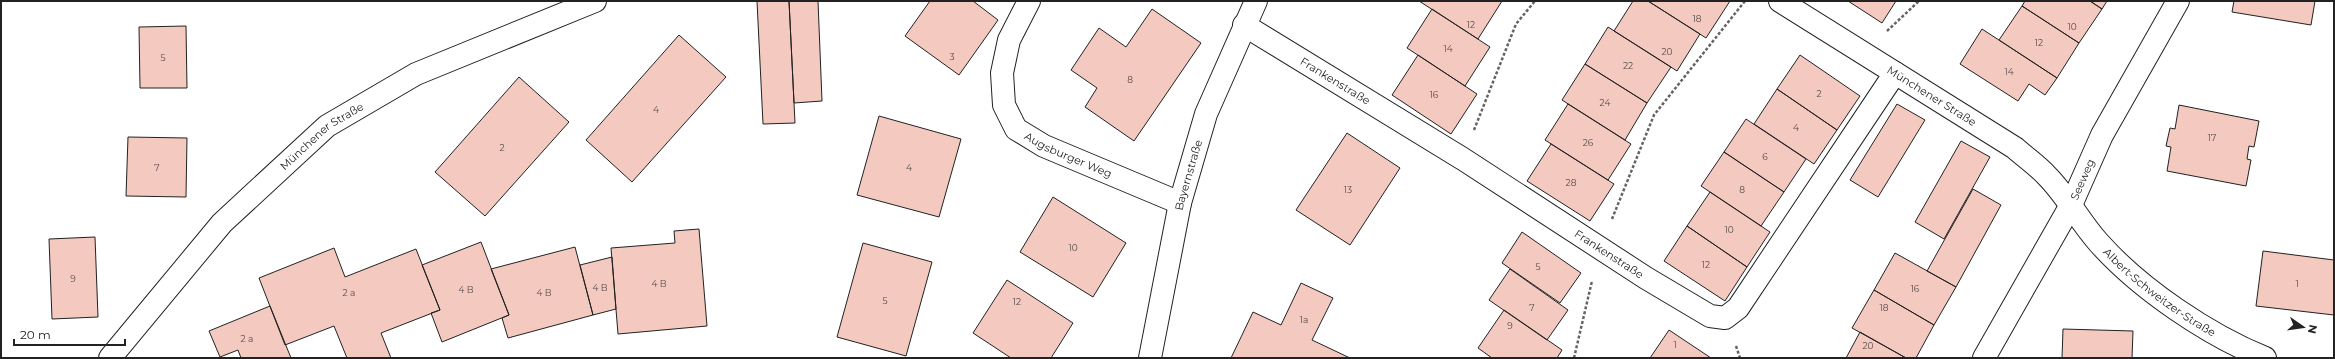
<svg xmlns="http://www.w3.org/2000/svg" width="2335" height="359" font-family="Montserrat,sans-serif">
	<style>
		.building { fill: #f3c9c0; stroke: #222 }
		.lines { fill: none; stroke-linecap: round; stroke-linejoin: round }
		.minor-casing { stroke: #222; stroke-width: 24 }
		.path { stroke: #646464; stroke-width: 2.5; stroke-dasharray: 3 2; stroke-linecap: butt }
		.minor { stroke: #fff; stroke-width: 22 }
		.labels { text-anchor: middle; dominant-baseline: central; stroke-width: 3; stroke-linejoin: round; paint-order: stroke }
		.number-label { font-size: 9px; fill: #564c4a }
		.street-label { font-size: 11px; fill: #222; stroke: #fff }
	</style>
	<rect width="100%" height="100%" fill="#fff"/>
	<path class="building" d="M 757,1 L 789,1 L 795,123 L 763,124 Z
		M 789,1 L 818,1 L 822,101 L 794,103 Z
		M 930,1 L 973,1 L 998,20 L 959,75 L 905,36 Z
		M 1419,1 L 1502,1 L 1478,39 Z
		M 1633,1 L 1648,1 L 1700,34 L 1677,71 L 1614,31 Z
		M 1648,1 L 1730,1 L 1706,38 Z
		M 1848,1 L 1896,1 L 1882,23 Z
		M 2025,1 L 2090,1 L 2102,9 L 2079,43 L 2022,6 Z
		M 2090,1 L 2107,1 L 2102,9 Z
		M 2234,1 L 2315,1 L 2311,25 L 2232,12 Z
		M 2022,6 L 2079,43 L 2057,78 L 1999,40 Z
		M 1152,9 L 1201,43 L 1134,141 L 1085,107 L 1097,88 L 1071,70 L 1099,28 L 1126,47 Z
		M 1432,9 L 1490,47 L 1465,86 L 1407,48 Z
		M 186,26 L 187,88 L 140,88 L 139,27 Z
		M 1608,27 L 1671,67 L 1647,103 L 1585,64 Z
		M 1982,29 L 2057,78 L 2045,95 L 2029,84 L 2018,101 L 1960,64 Z
		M 679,35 L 726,77 L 632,182 L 586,140 Z
		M 1418,55 L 1477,94 L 1451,134 L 1392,95 Z
		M 1800,55 L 1860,96 L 1837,130 L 1777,89 Z
		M 1585,64 L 1647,103 L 1625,140 L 1562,100 Z
		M 519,77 L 569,122 L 485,216 L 435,172 Z
		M 1777,89 L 1837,130 L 1814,164 L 1754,124 Z
		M 1568,104 L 1631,144 L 1608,180 L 1545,140 Z
		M 1897,104 L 1925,120 L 1878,197 L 1850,180 Z
		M 2179,105 L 2259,121 L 2254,147 L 2249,146 L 2247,159 L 2251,160 L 2246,186 L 2167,171 L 2171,147 L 2166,146 L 2170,128 L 2175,129 Z
		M 879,116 L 961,139 L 939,217 L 857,195 Z
		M 1746,119 L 1806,159 L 1784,192 L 1724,152 Z
		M 1347,133 L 1400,168 L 1350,245 L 1296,210 Z
		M 128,137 L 187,138 L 186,197 L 126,196 Z
		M 1961,141 L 1990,157 L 1944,239 L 1915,222 Z
		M 1551,144 L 1614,184 L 1590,221 L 1527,181 Z
		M 1724,152 L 1784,192 L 1761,226 L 1701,186 Z
		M 1973,189 L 2001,205 L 1956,287 L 1927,271 Z
		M 1710,192 L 1770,232 L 1747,267 L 1687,226 Z
		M 1053,197 L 1126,243 L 1093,297 L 1020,252 Z
		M 1687,226 L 1747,267 L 1725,301 L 1664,261 Z
		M 699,229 L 707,326 L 618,334 L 611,248 L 675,243 L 674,231 Z
		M 1522,232 L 1581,273 L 1560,303 L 1502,263 Z
		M 95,237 L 98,317 L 52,319 L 49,239 Z
		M 481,242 L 509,315 L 442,342 L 431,313 L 440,310 L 422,265 Z
		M 863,243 L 932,262 L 906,356 L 837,337 Z
		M 575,247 L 593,315 L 508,338 L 502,318 L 509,315 L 491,269 Z
		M 334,248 L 345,277 L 416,249 L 440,310 L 381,333 L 391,358 L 347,358 L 334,326 L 285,345 L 259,278 Z
		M 2263,251 L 2334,260 L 2334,315 L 2256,306 Z
		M 1895,253 L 1956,287 L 1934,325 L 1874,290 Z
		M 612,257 L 616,309 L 593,315 L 580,265 Z
		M 1510,269 L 1568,310 L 1547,340 L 1489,300 Z
		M 1007,280 L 1073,323 L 1051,358 L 1011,358 L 973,333 Z
		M 1301,283 L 1333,298 L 1312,340 L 1350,358 L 1231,358 L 1253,312 L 1281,325 Z
		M 1874,290 L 1934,325 L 1916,358 L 1906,358 L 1852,328 Z
		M 270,306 L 291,358 L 241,358 L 238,350 L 220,357 L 209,331 Z
		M 1504,310 L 1562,350 L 1557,358 L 1492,358 L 1478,348 Z
		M 2063,329 L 2133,331 L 2132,358 L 2062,358 Z
		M 1669,330 L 1711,358 L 1650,358 Z
		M 1860,332 L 1906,358 L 1846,358 Z"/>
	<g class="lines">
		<g class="minor-casing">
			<g id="minor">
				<path id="s1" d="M 1029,1 L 1009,40 L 1002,73 L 1004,105 L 1016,129 L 1044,146 L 1180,203"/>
				<path id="s2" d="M 1780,1 L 2015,148 C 2025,157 2038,166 2047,176 C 2067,196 2080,222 2099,243 C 2140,289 2208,335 2265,358"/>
				<path id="s3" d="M 1244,25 L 1463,159 L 1646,278 L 1710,316 L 1725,318 L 1738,308 L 1895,73"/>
				<path id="s4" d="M 110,358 L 222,223 L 327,126 L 416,74 L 595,1"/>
				<path id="s5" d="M 1150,358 L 1180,203 L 1206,114 L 1256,1"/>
				<path id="s6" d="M 1984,358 L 2071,205 L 2102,135 L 2178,1"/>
			</g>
		</g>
		<path class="path" d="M 1887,31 L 1919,1
			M 1474,130 L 1516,24 L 1535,1
			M 1612,219 L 1654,115 L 1745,1
			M 1736,346 L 1740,358
			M 1574,358 L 1592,281"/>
		<use href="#minor" class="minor"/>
	</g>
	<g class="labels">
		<g class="number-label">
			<text x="1697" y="18">18</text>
			<text x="1471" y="24">12</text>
			<text x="2072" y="26">10</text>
			<text x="2039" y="42">12</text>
			<text x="1448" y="48">14</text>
			<text x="1667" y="51">20</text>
			<text x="952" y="56">3</text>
			<text x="163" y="57">5</text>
			<text x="1628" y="65">22</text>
			<text x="2009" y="71">14</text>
			<text x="1130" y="79">8</text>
			<text x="1819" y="93">2</text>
			<text x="1434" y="94">16</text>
			<text x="1605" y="102">24</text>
			<text x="656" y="109">4</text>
			<text x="1796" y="127">4</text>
			<text x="2212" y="137">17</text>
			<text x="1588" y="142">26</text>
			<text x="502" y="147">2</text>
			<text x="1765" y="156">6</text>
			<text x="157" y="167">7</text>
			<text x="909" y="167">4</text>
			<text x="1571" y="182">28</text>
			<text x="1348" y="189">13</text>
			<text x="1742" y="189">8</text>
			<text x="1729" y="229">10</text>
			<text x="1073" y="247">10</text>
			<text x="1706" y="264">12</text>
			<text x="1538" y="266">5</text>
			<text x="73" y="278">9</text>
			<text x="659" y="283">4 B</text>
			<text x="2297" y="283">1</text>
			<text x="600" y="287">4 B</text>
			<text x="1915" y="288">16</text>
			<text x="466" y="289">4 B</text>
			<text x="349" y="292">2 a</text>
			<text x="544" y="292">4 B</text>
			<text x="885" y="300">5</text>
			<text x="1017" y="301">12</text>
			<text x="1532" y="307">7</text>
			<text x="1884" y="307">18</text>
			<text x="1304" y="319">1a</text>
			<text x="1510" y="325">9</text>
			<text x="247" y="338">2 a</text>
			<text x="1675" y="344">1</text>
			<text x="1868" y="345">20</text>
		</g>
		<g class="street-label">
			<text stroke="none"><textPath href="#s3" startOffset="107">Frankenstraße</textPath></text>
			<text stroke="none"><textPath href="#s2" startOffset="179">Münchener Straße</textPath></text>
			<text stroke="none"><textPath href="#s4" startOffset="308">Münchener Straße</textPath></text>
			<text stroke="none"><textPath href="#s1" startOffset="195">Augsburger Weg</textPath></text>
			<text stroke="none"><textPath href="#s5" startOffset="187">Bayernstraße</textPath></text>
			<text stroke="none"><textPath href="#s6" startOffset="204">Seeweg</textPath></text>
			<text stroke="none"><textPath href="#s3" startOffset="431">Frankenstraße</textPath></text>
			<text stroke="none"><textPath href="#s2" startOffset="483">Albert-Schweitzer-Straße</textPath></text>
		</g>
	</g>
	<rect width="2335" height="359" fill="none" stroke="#222222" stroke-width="4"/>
	<g transform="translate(2303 327) rotate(103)" stroke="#ffffff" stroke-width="3" paint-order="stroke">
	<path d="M0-3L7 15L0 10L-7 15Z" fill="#222222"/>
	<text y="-6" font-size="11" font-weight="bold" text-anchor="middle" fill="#222222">N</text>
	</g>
	<path d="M14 339v6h111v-6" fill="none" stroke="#222222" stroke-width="2"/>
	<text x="20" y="339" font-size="12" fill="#222222" stroke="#ffffff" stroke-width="3" paint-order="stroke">20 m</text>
</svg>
